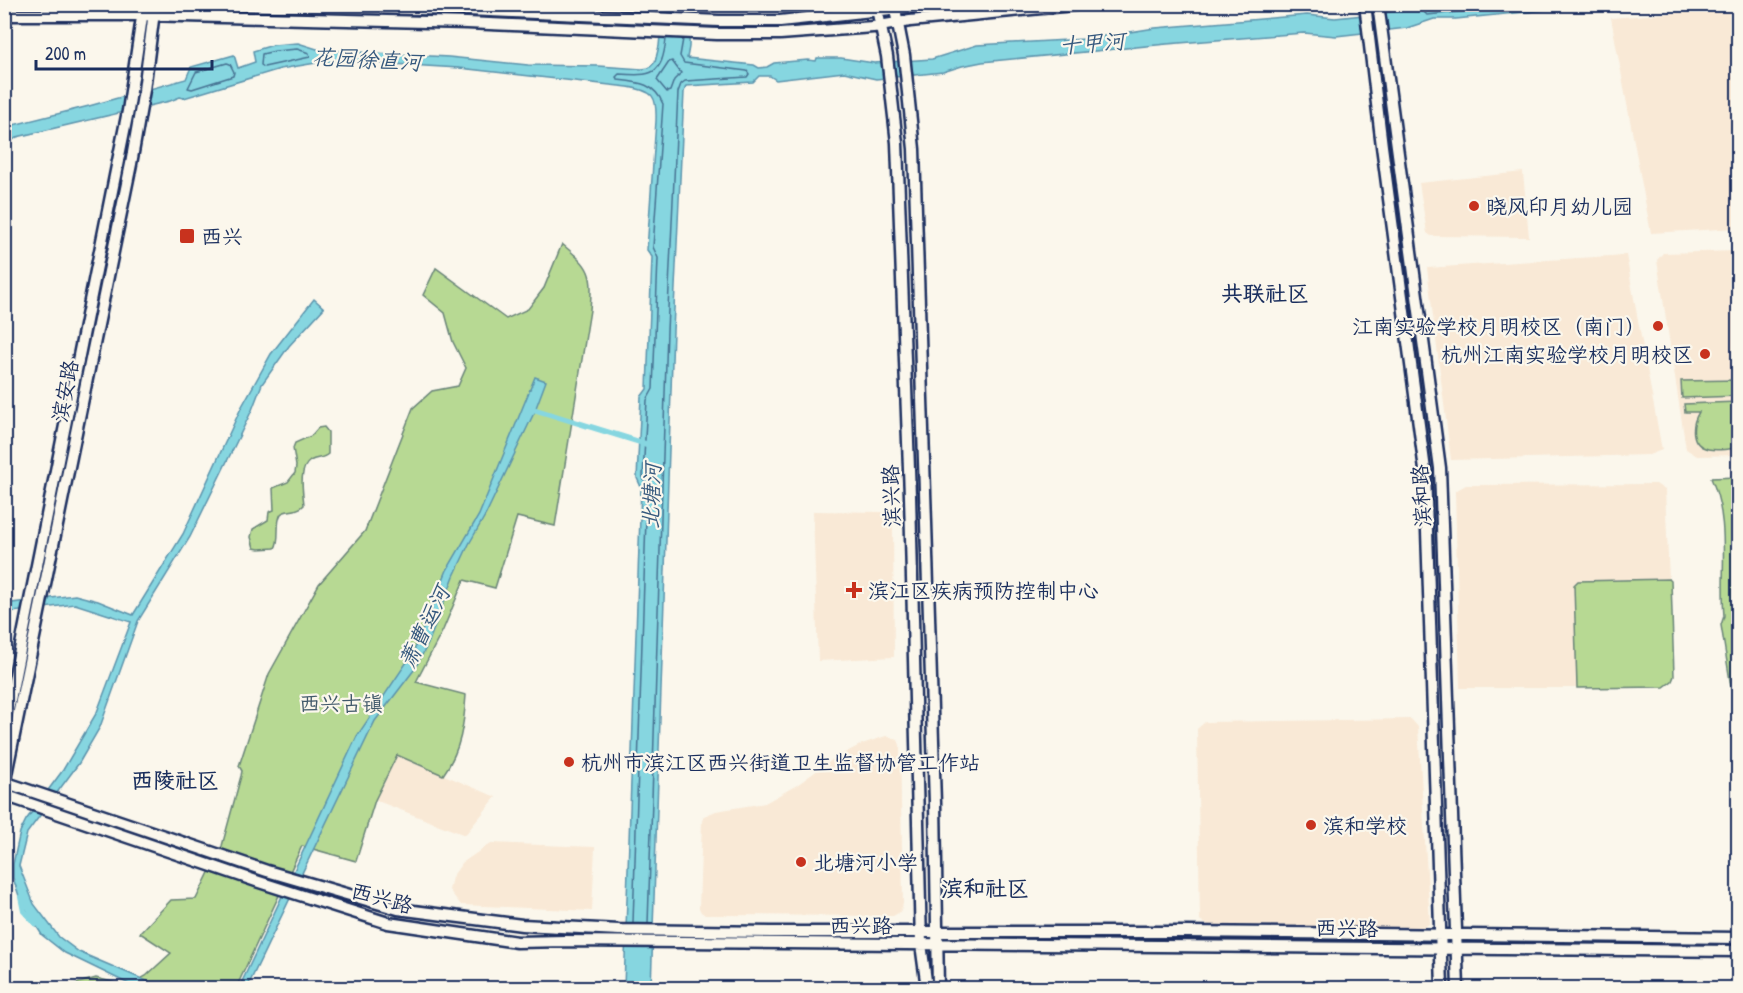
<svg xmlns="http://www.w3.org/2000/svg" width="1743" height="993" font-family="'Patrick Hand','LXGW WenKai TC',sans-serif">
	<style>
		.built { fill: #f9e9d6 }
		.green { fill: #b7d993; stroke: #698478; stroke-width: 1.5 }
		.water { fill: #86d6e0; stroke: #5b93ac; stroke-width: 1.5 }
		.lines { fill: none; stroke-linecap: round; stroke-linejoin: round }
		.shore { stroke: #467292; stroke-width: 1.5 }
		.canal { stroke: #86d6e0; stroke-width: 6 }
		.major-casing { stroke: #1b2f5e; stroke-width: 15 }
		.major { stroke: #fbf7ec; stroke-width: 10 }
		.poi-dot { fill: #c8321e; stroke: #fbf7ec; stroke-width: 2 }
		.labels { text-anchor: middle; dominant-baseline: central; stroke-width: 4.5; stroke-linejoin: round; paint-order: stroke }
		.poi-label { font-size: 21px; fill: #1b2f5e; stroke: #fbf7ec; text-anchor: start }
		.street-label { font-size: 21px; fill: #1b2f5e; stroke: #fbf7ec }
		.park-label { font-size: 21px; fill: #425a6b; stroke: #fbf7ec }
		.water-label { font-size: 22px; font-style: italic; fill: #36597e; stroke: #fbf7ec }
		.neighbourhood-label { font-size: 22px; font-weight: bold; fill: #1b2f5e; stroke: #fbf7ec }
	</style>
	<rect width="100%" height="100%" fill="#fbf7ec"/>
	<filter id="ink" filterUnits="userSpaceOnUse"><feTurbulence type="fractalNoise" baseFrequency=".0167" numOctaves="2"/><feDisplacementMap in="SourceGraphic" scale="12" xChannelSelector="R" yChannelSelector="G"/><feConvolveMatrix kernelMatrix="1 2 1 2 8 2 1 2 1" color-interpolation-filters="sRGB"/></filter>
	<g filter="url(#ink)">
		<path class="built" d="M 1735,8 L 1738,26 L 1738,228 L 1651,233 L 1611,18 Z
			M 1523,172 L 1529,237 L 1431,236 L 1427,233 L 1419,183 Z
			M 1738,251 L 1738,455 L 1697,456 L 1686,449 L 1657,260 L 1663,253 Z
			M 1626,255 L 1662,450 L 1649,455 L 1451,460 L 1427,268 Z
			M 1656,484 L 1665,490 L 1669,579 L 1578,581 L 1574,585 L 1577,688 L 1460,688 L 1455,491 L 1466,485 Z
			M 813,511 L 883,512 L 893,522 L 894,657 L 818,661 Z
			M 1411,719 L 1418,727 L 1430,923 L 1420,931 L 1213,929 L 1200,920 L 1197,729 L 1205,722 Z
			M 886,736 L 898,740 L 900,745 L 903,904 L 900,912 L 893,916 L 705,915 L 701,912 L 699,908 L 702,821 L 704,816 L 716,811 L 765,803 L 797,785 L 833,759 L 862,744 Z
			M 397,755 L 496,797 L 465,835 L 375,800 Z
			M 491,843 L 595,847 L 592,911 L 461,905 L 449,890 L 452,877 L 462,863 Z"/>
		<path class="green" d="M 562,244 C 591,268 593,272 590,310 L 555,526 L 517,517 L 495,588 L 464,580 L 443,630 L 416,682 L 466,695 C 464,724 461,750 443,775 L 397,755 L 375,800 L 356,861 L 302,846 L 236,988 L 75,988 L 71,985 L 96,978 L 128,986 L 146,976 L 171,953 L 140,933 L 171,900 L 196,899 L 222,846 L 241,776 L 242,771 L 239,766 L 269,674 L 319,584 L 365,531 L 413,408 L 432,391 L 458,386 L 466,368 L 453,342 L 445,313 L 423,295 L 436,268 L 506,319 L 528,309 L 544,288 Z
			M 1738,380 L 1738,396 L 1682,398 L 1681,381 Z
			M 1738,402 L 1738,448 C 1729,449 1717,451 1708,449 C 1690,445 1691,425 1699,412 L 1685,412 L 1684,404 Z
			M 324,427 L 328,432 L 328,454 C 323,459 317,457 310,461 C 298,469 303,492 304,505 C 297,513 286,509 281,514 C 275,523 281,539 275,548 L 259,549 L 254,548 L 251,537 L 253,529 L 268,520 L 269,512 L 274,510 L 273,488 L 288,482 L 295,473 L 296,466 L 293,448 L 295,443 L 311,436 L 318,428 Z
			M 1738,477 L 1738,693 L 1732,693 L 1721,625 L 1724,616 C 1720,570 1731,522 1711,478 Z
			M 1669,579 L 1671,581 L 1674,676 L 1672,681 L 1664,687 L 1577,688 L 1574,585 L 1578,581 Z"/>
		<path class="water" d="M 690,4 L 689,47 L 687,58 L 754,65 L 759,68 L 767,67 L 774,63 L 808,60 L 816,61 L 817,58 L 841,58 L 874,63 L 932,59 L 977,45 L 1086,39 L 1155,28 L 1307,15 L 1335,18 L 1411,10 L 1428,5 L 1597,5 L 1456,19 L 1434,19 L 1407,28 L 1336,36 L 1304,33 L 1167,44 L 982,62 L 962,66 L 943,72 L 876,79 L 844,72 L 776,80 L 770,76 L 759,76 L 753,82 L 686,86 L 684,92 L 673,331 L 651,988 L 624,988 L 641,487 L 637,478 L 641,397 L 647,389 L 652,257 L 647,250 L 656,121 C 657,96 654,91 628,87 L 459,68 L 375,63 L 322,62 L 280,69 L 184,98 L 180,97 L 170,101 L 17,137 C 5,145 6,156 5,169 L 5,127 L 89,106 L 186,79 L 191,67 L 234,55 L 238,68 L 255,62 L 253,51 L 273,45 L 298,43 L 320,50 L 449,57 L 528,65 L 599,66 L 642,69 L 649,68 L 655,62 L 659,46 L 663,5 Z
			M 314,299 L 324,308 L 289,346 L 262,384 L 252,410 L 190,537 L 138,621 L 100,727 L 79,763 L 27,833 L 19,866 L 34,904 L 59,937 L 79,952 L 163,988 L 137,988 L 65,953 L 42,935 L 21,902 L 13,878 L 13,864 L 20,832 L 26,820 L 63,770 L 97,712 L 131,622 L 75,604 L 5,613 L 4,604 L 75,595 L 98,601 L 133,615 L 183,534 L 241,408 L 271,354 Z
			M 535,377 L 546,381 L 534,413 L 486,514 L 469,544 L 454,576 L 428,644 L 414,670 L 375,721 L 247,988 L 239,988 L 357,736 L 413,653 L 447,570 L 479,515 Z"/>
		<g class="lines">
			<path class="shore" d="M 1425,4 L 1424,12 L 1427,15 L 1540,4
				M 297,49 L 309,53 L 310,57 L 264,67 L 261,65 L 262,54 L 275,51 Z
				M 672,61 L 681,73 L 674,80 L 670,91 L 667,92 L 657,80 L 669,62 Z
				M 227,63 L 230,64 L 234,72 L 233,76 L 192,89 L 188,88 L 196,72 Z
				M 633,923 L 647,487 L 643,477 L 647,400 L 653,389 L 658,258 L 653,247 L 663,104 C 655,83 638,82 618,80 L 616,77 L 619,74 C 652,76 662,76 666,39
				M 648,924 L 667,331 L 678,92 L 681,84 L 685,81 L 747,77 L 749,74 L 747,71 L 684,63 L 680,56 L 683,39"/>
			<path class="canal" d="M 531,412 L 533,409 L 646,444
				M 21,897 L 24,911 L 36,924"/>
			<g class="major-casing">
				<path id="major" d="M 174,4 L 468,10 L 719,21 L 780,21 L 936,4
					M 876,4 L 887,56 L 897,143 L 910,496 L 921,944 L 927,988
					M 894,4 L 904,55 L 914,149 L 935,803 L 938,988
					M 1365,4 L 1382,146 L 1425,470 L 1442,988
					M 1378,4 L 1440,468 L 1458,988
					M 4,15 L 143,15 L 467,23 L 717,34 L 780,34 L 873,27 L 910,21 L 1083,4
					M 4,730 L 128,111 L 144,4
					M 4,782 L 267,871 L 398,909 L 522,925 L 619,930 L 771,932 L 1188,932 L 1738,938
					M 4,784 L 131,164 L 144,90 L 155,4
					M 4,795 L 259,882 L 388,923 L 517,942 L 564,941 L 1738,951"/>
			</g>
			<use href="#major" class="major"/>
		</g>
	</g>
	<g class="poi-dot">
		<circle cx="1474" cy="206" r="6"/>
		<rect x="179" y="228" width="16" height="16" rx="3"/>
		<circle cx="1658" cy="326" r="6"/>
		<circle cx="1705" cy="354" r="6"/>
		<path d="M851 581h6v6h6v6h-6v6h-6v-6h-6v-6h6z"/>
		<circle cx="569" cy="762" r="6"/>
		<circle cx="1311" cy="825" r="6"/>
		<circle cx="801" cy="862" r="6"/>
	</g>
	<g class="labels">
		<g class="poi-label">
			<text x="1486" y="206">晓风印月幼儿园</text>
			<text x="201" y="236">西兴</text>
			<text x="1646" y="326" text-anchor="end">江南实验学校月明校区（南门）</text>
			<text x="1693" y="354" text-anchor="end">杭州江南实验学校月明校区</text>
			<text x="868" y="590">滨江区疾病预防控制中心</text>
			<text x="581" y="762">杭州市滨江区西兴街道卫生监督协管工作站</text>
			<text x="1323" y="825">滨和学校</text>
			<text x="813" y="862">北塘河小学</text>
		</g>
		<g class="street-label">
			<text transform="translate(65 391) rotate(-79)">滨安路</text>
			<text transform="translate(891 496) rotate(-92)">滨兴路</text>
			<text transform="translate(1421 496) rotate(-93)">滨和路</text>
			<text transform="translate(382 898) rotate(15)">西兴路</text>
			<text x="861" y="925">西兴路</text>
			<text transform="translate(1347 928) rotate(1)">西兴路</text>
		</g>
		<g class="park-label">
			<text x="341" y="703">西兴古镇</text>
		</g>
		<g class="water-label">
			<text transform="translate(1092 43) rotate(-5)">十甲河</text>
			<text transform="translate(367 59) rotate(3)">花园徐直河</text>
			<text transform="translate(651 496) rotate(-88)">北塘河</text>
			<text transform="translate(424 627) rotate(-64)">萧曹运河</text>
		</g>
		<g class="neighbourhood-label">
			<text x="1265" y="293">共联社区</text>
			<text x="175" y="780">西陵社区</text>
			<text x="985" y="888">滨和社区</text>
		</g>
	</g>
	<rect width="1743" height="993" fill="none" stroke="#fbf7ec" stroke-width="24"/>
	<rect x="12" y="12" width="1719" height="969" fill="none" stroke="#1b2f5e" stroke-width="2" filter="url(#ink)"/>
	<path d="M36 60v9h176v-9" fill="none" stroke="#1b2f5e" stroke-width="3"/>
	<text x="45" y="60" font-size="18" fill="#1b2f5e" stroke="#fbf7ec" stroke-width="4.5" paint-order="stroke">200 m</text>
</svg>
